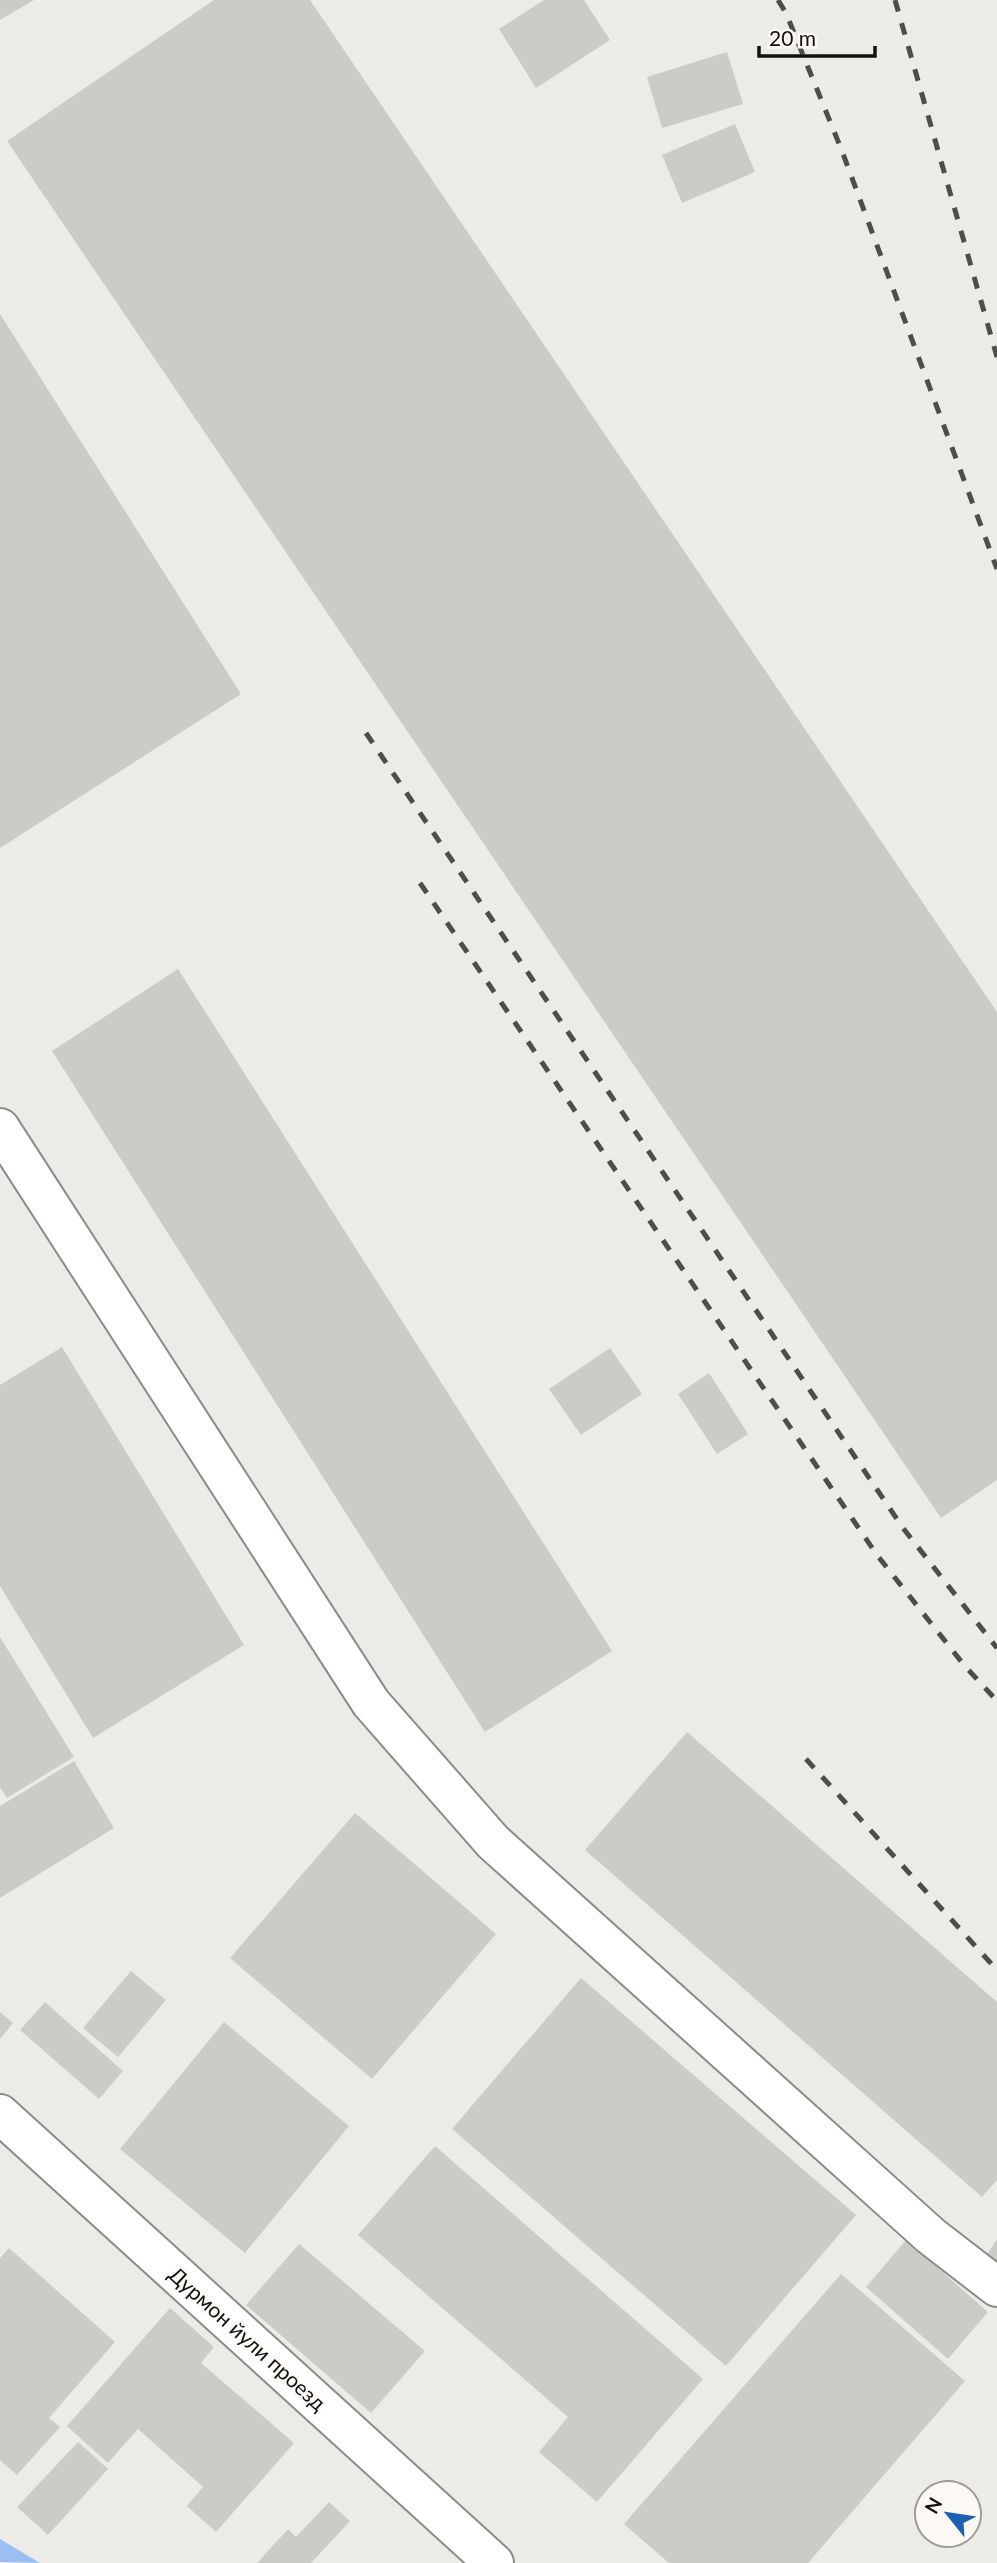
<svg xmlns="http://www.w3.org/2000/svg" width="997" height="2563" font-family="Lato,sans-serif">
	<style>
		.water { fill: #99bff3 }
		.building { fill: #cdcbc8 }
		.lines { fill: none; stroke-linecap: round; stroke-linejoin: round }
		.minor-casing { stroke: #8d8b88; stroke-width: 42 }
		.minor { stroke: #fff; stroke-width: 38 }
		.rail { stroke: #4e4d4b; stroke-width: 5; stroke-dasharray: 12 12; stroke-linecap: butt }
		.labels { text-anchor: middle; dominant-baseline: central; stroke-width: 5; stroke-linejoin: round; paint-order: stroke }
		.street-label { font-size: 21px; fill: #121211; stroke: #fbf8f5 }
	</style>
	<rect width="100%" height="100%" fill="#edebe8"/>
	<path class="water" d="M 0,2539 L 40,2563 L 0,2562 Z"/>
	<path class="building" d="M 0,0 L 34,0 L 0,20 Z
		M 214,0 L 310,0 L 997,1012 L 997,1480 L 941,1518 L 7,141 Z
		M 544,0 L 584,0 L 610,40 L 536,88 L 499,29 Z
		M 727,52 L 743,104 L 662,128 L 647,77 Z
		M 735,124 L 755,172 L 682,203 L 662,155 Z
		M 0,314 L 241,694 L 0,848 Z
		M 178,969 L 612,1651 L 485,1732 L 52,1051 Z
		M 62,1347 L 244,1645 L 93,1738 L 0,1586 L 0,1385 Z
		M 610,1348 L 642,1394 L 581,1435 L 549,1389 Z
		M 709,1373 L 748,1434 L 717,1454 L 678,1394 Z
		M 0,1637 L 74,1757 L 7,1798 L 0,1787 Z
		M 687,1732 L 997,2002 L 997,2180 L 982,2197 L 585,1850 Z
		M 74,1761 L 114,1828 L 0,1898 L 0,1806 Z
		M 355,1813 L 496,1934 L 372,2079 L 230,1958 Z
		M 131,1971 L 166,2000 L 118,2057 L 83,2028 Z
		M 581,1978 L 856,2215 L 726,2366 L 452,2129 Z
		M 45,2002 L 123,2071 L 99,2099 L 20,2030 Z
		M 0,2012 L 13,2023 L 0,2039 Z
		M 224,2022 L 349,2126 L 245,2253 L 120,2149 Z
		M 435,2146 L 703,2379 L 597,2502 L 539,2452 L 568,2417 L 358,2235 Z
		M 997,2239 L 997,2263 L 986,2256 Z
		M 906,2240 L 988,2312 L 948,2359 L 866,2287 Z
		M 299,2244 L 425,2351 L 371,2413 L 246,2305 Z
		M 9,2248 L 115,2342 L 49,2418 L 60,2427 L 17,2475 L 0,2460 L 0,2258 Z
		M 841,2274 L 965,2381 L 808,2563 L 669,2563 L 624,2524 Z
		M 170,2308 L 214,2347 L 201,2363 L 294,2443 L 216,2532 L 187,2506 L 203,2487 L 138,2429 L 108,2463 L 67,2426 Z
		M 78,2442 L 108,2469 L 48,2535 L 17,2507 Z
		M 329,2502 L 350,2521 L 311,2563 L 257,2563 L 288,2529 L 296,2537 Z"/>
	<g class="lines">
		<g class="minor-casing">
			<path id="minor" d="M 0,1128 L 371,1703 L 493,1842 L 931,2236 L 997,2287
				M 0,2114 L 494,2563"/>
		</g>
		<use href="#minor" class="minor"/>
		<path class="rail" d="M 778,0 L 786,13 L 842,151 L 997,569
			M 895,0 L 997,357
			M 366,733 L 903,1528 L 997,1648
			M 420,883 L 877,1555 L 964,1665 L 997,1701
			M 806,1759 L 997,1970"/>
	</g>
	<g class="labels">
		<g class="street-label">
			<text transform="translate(248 2338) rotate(42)">Дурмон йули проезд</text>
		</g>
	</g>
	<g transform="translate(948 2514) rotate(300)"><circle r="33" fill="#fbf8f5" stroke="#9e9c9a" stroke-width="2"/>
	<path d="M0-5L12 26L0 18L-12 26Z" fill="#1f61b1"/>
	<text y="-10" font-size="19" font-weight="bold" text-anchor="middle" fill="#121211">N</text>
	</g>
	<path d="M759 46v10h116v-10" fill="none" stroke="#121211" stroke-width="3.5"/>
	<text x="769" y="46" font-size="21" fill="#121211" stroke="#fbf8f5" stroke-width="5" paint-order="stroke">20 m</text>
</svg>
